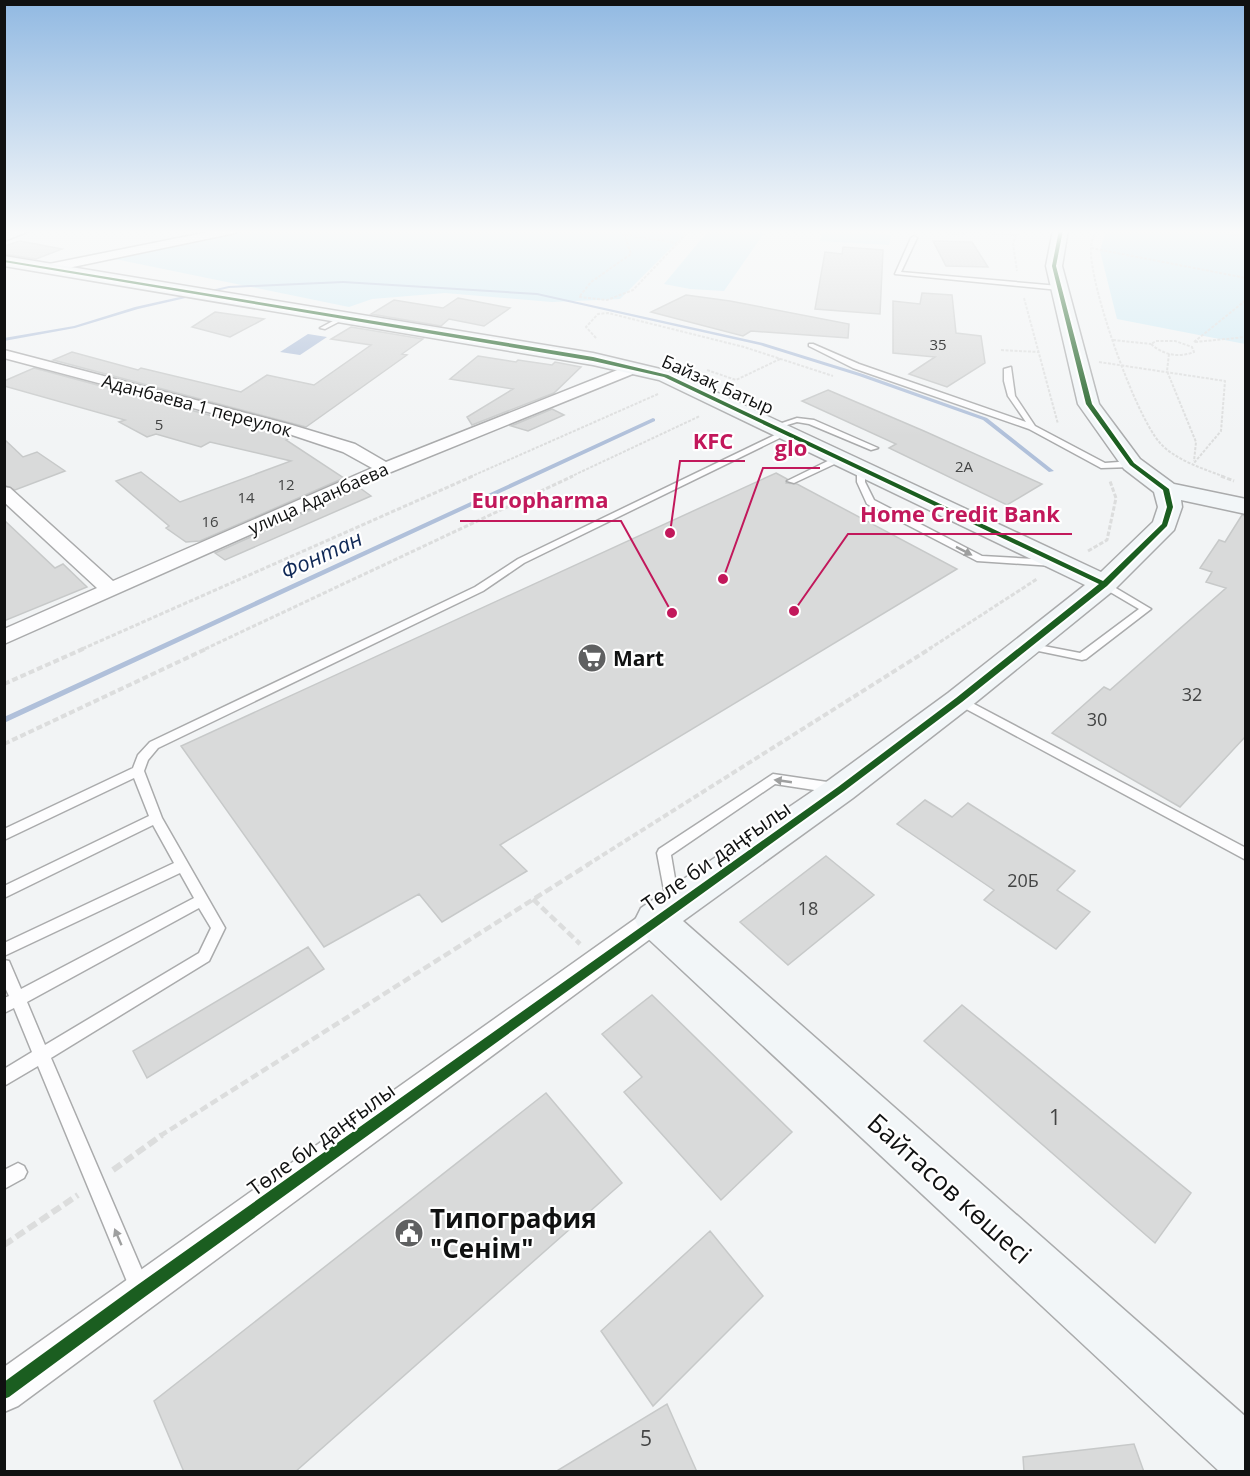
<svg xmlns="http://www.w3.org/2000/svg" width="1250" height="1476" font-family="'Open Sans',sans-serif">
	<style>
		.green { fill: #d0ebf5 }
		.water { fill: #b0c0da }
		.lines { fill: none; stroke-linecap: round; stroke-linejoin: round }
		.stream { fill: #b0c0da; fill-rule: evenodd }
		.building { fill: #d9dada; stroke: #c7c9c9; stroke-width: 1.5 }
		.lane-casing { stroke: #aaabac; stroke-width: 3 }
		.street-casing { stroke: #aaabac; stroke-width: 3 }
		.secondary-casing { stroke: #aaabac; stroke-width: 3 }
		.path-far4 { stroke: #dcdddd; stroke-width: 2; stroke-dasharray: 3 1.5; stroke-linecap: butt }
		.path-far3 { stroke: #dcdddd; stroke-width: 3; stroke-dasharray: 4.5 2; stroke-linecap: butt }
		.path-far2 { stroke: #dcdddd; stroke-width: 4; stroke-dasharray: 6 3; stroke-linecap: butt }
		.path-far1 { stroke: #dcdddd; stroke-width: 4.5; stroke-dasharray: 8 4; stroke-linecap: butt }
		.path { stroke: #dcdddd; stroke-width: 6; stroke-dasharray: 10 4.5; stroke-linecap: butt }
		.lane { fill: #fdfdfe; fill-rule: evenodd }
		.street { fill: #fdfdfe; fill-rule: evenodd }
		.secondary { fill: #f2f6f8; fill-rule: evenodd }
		.cycleway-casing { stroke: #fff; stroke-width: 4 }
		.cycleway { fill: #1b5e20; fill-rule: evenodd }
		.oneway { fill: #9e9f9f }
		.labels { text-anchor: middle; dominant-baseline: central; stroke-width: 4.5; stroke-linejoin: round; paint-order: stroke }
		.far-number-label { font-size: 15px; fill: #434444 }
		.far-street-label { font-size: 18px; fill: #101111; stroke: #fff }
		.number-label { font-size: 18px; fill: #434444 }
		.poi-label { font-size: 21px; font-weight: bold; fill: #101111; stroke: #fff; text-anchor: start }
		.street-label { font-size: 21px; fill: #101111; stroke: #fff }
		.near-number-label { font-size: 21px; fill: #434444 }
		.water-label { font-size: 22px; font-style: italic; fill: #102957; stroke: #fff }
		.near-street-label { font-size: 26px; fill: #101111; stroke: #fff }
		.near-poi-label { font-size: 26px; font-weight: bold; fill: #101111; stroke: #fff; text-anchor: start }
		.leader { fill: none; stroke: #c2185b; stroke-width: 2 }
		.callout-dot { fill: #c2185b; stroke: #fff; stroke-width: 2 }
		.callout-label { font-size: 22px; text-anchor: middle; font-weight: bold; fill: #c2185b; stroke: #fff; stroke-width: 4.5; stroke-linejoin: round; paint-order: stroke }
	</style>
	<rect width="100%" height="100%" fill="#f2f4f5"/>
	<path class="green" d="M 231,230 L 689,230 L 620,299 L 552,302 L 445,293 L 372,299 L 349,307 L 105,257 Z
		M 709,230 L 766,230 L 724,291 L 690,289 L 664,284 Z
		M 823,230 L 891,235 L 889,245 L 820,241 Z
		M 1106,230 L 1245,230 L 1245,344 L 1117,319 L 1100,251 Z"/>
	<path class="water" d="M 308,334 L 327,337 L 300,355 L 280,352 Z"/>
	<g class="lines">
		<path class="stream" d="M 343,281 L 537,293 L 763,343 L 863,374 L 987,418 L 1054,471 L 1049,472 L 983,420 L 859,376 L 760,345 L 537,295 L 343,283 L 229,288 L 138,309 L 75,328 L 4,341 L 4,338 L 74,326 L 135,307 L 229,286 Z
			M 653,418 L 655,419 L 655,421 L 4,723 L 4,717 Z"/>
	</g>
	<path class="building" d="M 20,241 L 62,249 L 36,259 L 4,254 L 4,246 Z
		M 933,241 L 972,242 L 988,267 L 946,266 Z
		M 843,247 L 883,250 L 880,314 L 815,309 L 825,252 L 842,254 Z
		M 922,293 L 952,295 L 956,333 L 981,336 L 985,363 L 947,387 L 909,374 L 935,357 L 893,353 L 893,301 L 920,304 Z
		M 686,295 L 730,301 L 849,324 L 848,338 L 751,331 L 743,336 L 651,312 Z
		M 458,298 L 510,308 L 484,326 L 449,319 L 441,326 L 371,314 L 394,300 L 443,308 Z
		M 215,312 L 264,319 L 230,337 L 192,327 Z
		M 351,327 L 423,339 L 402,354 L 407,355 L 306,427 L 53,360 L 72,352 L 138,370 L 141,368 L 241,392 L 267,375 L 314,385 L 371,345 L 331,339 Z
		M 478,356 L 516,362 L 518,360 L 552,365 L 555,362 L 581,367 L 554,393 L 472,425 L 467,417 L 513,389 L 450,379 Z
		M 34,368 L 291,437 L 286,440 L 344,478 L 200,541 L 186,542 L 166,528 L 169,526 L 116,481 L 141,472 L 180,502 L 291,461 L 210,442 L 201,447 L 156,434 L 147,437 L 119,422 L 125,420 L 4,386 L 4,381 Z
		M 828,390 L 924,431 L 1042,484 L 1007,505 L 889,448 L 896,444 L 802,401 Z
		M 552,409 L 564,415 L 528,431 L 511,426 Z
		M 4,439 L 23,457 L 37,452 L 65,471 L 15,490 L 4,485 Z
		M 776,473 L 787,479 L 786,483 L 797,484 L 957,569 L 500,845 L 527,871 L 442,922 L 419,894 L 324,947 L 181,746 Z
		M 360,488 L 371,496 L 225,560 L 215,553 Z
		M 1242,515 L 1245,516 L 1245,737 L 1180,807 L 1052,733 L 1104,687 L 1110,690 L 1226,588 L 1206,582 L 1212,572 L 1200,568 L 1219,540 L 1225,542 Z
		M 4,520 L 55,568 L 63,564 L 87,587 L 4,621 Z
		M 925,800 L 952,817 L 968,803 L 1075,871 L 1057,890 L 1090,912 L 1056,949 L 984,900 L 994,890 L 897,824 Z
		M 826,856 L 874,895 L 788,965 L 740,922 Z
		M 308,947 L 324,969 L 147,1078 L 133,1051 Z
		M 652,995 L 792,1132 L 721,1200 L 624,1092 L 642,1077 L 602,1034 Z
		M 962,1005 L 1191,1193 L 1155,1243 L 924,1041 Z
		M 546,1093 L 622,1183 L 295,1472 L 184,1472 L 154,1401 Z
		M 710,1231 L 763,1296 L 653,1406 L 601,1331 Z
		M 667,1404 L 697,1472 L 555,1472 Z
		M 1134,1444 L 1144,1472 L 1024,1472 L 1023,1457 Z"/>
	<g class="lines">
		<g class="lane-casing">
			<path id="lane" d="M 914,236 L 917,238 L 901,272 L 1059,286 L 1062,288 L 1059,290 L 895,274 L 911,238 Z
				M 344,315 L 347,317 L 346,318 L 325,329 L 320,328 Z
				M 809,344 L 813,344 L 859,364 L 1026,422 L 1008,396 L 1004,381 L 1004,369 L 1011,367 L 1015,396 L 1035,426 L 1105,463 L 1132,461 L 1136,464 L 1132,467 L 1101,468 L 1029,429 L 853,368 L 809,346 Z
				M 797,418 L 814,420 L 878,448 L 871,450 L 809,424 L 797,422 L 774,429 L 770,427 Z
				M 783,431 L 790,433 L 524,563 L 483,591 L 158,748 L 148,760 L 144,771 L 162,818 L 225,928 L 209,961 L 51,1058 L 150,1289 L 147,1296 L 140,1299 L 133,1296 L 38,1066 L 4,1086 L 4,1069 L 32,1052 L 14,1008 L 4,1013 L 4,998 L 9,996 L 4,985 L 4,960 L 9,961 L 21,989 L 194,898 L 180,873 L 4,956 L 4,943 L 174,863 L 153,825 L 4,898 L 4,886 L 149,816 L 134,778 L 4,840 L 4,829 L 133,768 L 138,755 L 150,742 L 475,587 L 518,559 ZM 199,908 L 211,928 L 199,953 L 45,1045 L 27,1002 Z
				M 840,455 L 843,456 L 843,460 L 794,483 L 787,481 Z
				M 861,465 L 865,468 L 865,482 L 874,500 L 982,556 L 1053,560 L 1058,563 L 1053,566 L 977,561 L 867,504 L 857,482 L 857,468 Z
				M 1104,581 L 1151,609 L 1086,659 L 1082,660 L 1024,648 L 1023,646 L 1028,643 L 1080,653 L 1139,609 L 1100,586 L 1099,584 Z
				M 959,696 L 1246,848 L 1246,860 L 955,703 L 953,700 Z
				M 773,774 L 834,783 L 838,785 L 840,788 L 838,791 L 834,793 L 775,784 L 671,855 L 679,902 L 677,906 L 672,908 L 667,906 L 657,853 L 659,849 Z
				M 18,1163 L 24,1166 L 27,1172 L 24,1178 L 4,1189 L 4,1170 Z"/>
		</g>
		<g class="street-casing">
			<path id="street" d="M 16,230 L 32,230 L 4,241 L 4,234 Z
				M 218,230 L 240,230 L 235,233 L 49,272 L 43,268 L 49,264 Z
				M 4,350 L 292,425 L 355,444 L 386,462 L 630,365 L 635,364 L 642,368 L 640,371 L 391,472 L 4,644 L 4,629 L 97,588 L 4,502 L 4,487 L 10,488 L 113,581 L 372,468 L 343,452 L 280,431 L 4,358 Z
				M 655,908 L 665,912 L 669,920 L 665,928 L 18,1406 L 4,1412 L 4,1367 L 645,912 Z"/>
		</g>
		<g class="secondary-casing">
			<path id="secondary" d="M 1053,230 L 1068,230 L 1062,266 L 1099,404 L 1140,459 L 1174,484 L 1246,499 L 1246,514 L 1181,500 L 1182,507 L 1174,530 L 1114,590 L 970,707 L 853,798 L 683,921 L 1246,1417 L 1246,1472 L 1220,1472 L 641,932 L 635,920 L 641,908 L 829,780 L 948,693 L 1085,585 L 659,380 L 593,365 L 4,266 L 4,256 L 593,353 L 673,372 L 1101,572 L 1153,522 L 1158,507 L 1154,492 L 1124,469 L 1078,404 L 1046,266 Z"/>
		</g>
		<path class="path-far4" d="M 627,230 L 624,233 L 631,254 L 591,282 L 579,297 L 607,300 L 633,290 L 690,230
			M 944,230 L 955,234 L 972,232 L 1015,235
			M 1017,230 L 1013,244 L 1017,271
			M 1095,230 C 1094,236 1091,242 1091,248 C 1089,285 1135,415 1160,443 C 1175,460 1204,469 1225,477
			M 1209,230 L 1246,237
			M 626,235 L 677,243
			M 1091,248 L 1246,278
			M 1024,298 L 1058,424
			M 596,338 L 586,327 L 598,314 L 608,313 L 744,347 L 833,376
			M 1113,340 L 1151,344
			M 1156,341 L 1175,341 L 1192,347 L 1194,352 C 1179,358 1163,355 1151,344 Z
			M 1194,342 L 1246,300
			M 1195,342 L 1246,337
			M 1001,350 L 1038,352
			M 1169,354 L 1167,371 L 1196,442 L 1194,461
			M 1099,362 L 1225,381 L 1221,431 L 1194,463
			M 707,370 L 736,380 L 780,359
			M 470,477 L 658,394
			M 570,477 L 700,416"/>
		<path class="path-far3" d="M 1221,476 L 1234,481
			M 1088,551 L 1107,540 L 1116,498 L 1110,481
			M 82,649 L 473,476
			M 205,649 L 573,476
			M 929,649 L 1037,579"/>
		<path class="path-far2" d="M 4,684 L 85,648
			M 4,744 L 208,648
			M 587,865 L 931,648"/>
		<path class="path-far1" d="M 533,899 L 580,944
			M 160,1136 L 589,864"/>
		<path class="path" d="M 113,1170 L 162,1135
			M 4,1245 L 78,1195"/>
		<use href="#lane" class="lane"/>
		<use href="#street" class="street"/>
		<use href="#secondary" class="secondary"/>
		<g class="cycleway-casing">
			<path id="cycleway" d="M 1059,230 L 1063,230 L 1056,266 L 1092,404 L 1134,463 L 1169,489 L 1173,507 L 1167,526 L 1107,586 L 962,702 L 844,791 L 146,1296 L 9,1397 L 4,1399 L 4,1382 L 136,1286 L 838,787 L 956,698 L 1099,584 L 664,377 L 593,361 L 4,262 L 4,260 L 593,357 L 668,375 L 1103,581 L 1162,524 L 1167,507 L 1163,490 L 1130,465 L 1086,404 L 1052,266 Z"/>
		</g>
		<use href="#cycleway" class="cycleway"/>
	</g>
	<defs><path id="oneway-solid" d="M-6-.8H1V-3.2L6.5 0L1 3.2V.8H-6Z" transform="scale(1.5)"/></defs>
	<g class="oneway">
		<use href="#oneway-solid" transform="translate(964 551) rotate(27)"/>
		<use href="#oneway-solid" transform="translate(783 781) rotate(-172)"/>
		<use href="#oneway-solid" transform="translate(118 1237) rotate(-113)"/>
	</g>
	<linearGradient id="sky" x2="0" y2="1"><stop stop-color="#91b9e2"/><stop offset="0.53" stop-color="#f9fafa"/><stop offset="1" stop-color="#f9fafa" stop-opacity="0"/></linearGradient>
	<rect width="1250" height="437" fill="url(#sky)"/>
	<defs>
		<g id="supermarket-disc" transform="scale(1.5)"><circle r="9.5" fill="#5f6061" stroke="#fff"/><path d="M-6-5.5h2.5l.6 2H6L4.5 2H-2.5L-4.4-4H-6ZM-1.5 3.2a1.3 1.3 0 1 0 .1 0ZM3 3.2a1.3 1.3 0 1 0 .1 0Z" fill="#fff"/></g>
		<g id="civic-disc" transform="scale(1.5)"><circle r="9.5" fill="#5f6061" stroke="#fff"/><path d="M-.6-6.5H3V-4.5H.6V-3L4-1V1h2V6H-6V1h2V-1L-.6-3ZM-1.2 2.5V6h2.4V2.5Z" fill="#fff"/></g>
	</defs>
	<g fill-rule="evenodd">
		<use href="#supermarket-disc" x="592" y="658"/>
		<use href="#civic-disc" x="409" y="1233"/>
	</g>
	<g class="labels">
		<g class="far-number-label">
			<text x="938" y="344">35</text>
			<text x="159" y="424">5</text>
			<text x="964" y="466">2А</text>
			<text x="286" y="484">12</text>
			<text x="246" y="497">14</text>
			<text x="210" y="521">16</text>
		</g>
		<g class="far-street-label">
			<text transform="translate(718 384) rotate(24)">Байзақ Батыр</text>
			<text transform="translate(197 405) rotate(15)">Аданбаева 1 переулок</text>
			<text transform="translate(318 498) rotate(-24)">улица Аданбаева</text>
		</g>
		<g class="number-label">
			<text x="1192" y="694">32</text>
			<text x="1097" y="719">30</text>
			<text x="1023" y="880">20Б</text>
			<text x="808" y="908">18</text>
		</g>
		<g class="poi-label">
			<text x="613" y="658">Mart</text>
		</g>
		<g class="street-label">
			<text transform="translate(716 856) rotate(-35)">Төле би даңғылы</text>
			<text transform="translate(321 1139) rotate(-36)">Төле би даңғылы</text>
		</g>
		<g class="near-number-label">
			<text x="1055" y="1117">1</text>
			<text x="646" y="1438">5</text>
		</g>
		<g class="water-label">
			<text transform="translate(321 554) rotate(-25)">Фонтан</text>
		</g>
		<g class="near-street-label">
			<text transform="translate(950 1188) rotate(42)">Байтасов көшесі</text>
		</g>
		<g class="near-poi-label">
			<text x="430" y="1218">Типография<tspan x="430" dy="30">"Сенім"</tspan></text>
		</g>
	</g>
	<path class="leader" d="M670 533L680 461H745M723 579L763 468H820M672 613L621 521H460M794 611L848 534H1072"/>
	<g class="callout-dot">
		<circle cx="670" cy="533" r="6"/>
		<circle cx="723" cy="579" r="6"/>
		<circle cx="672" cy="613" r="6"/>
		<circle cx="794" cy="611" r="6"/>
	</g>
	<g class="callout-label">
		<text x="713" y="449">KFC</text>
		<text x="791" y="456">glo</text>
		<text x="540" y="508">Europharma</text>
		<text x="960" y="522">Home Credit Bank</text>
	</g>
	<rect width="1250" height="1476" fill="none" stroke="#101111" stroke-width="12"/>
</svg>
